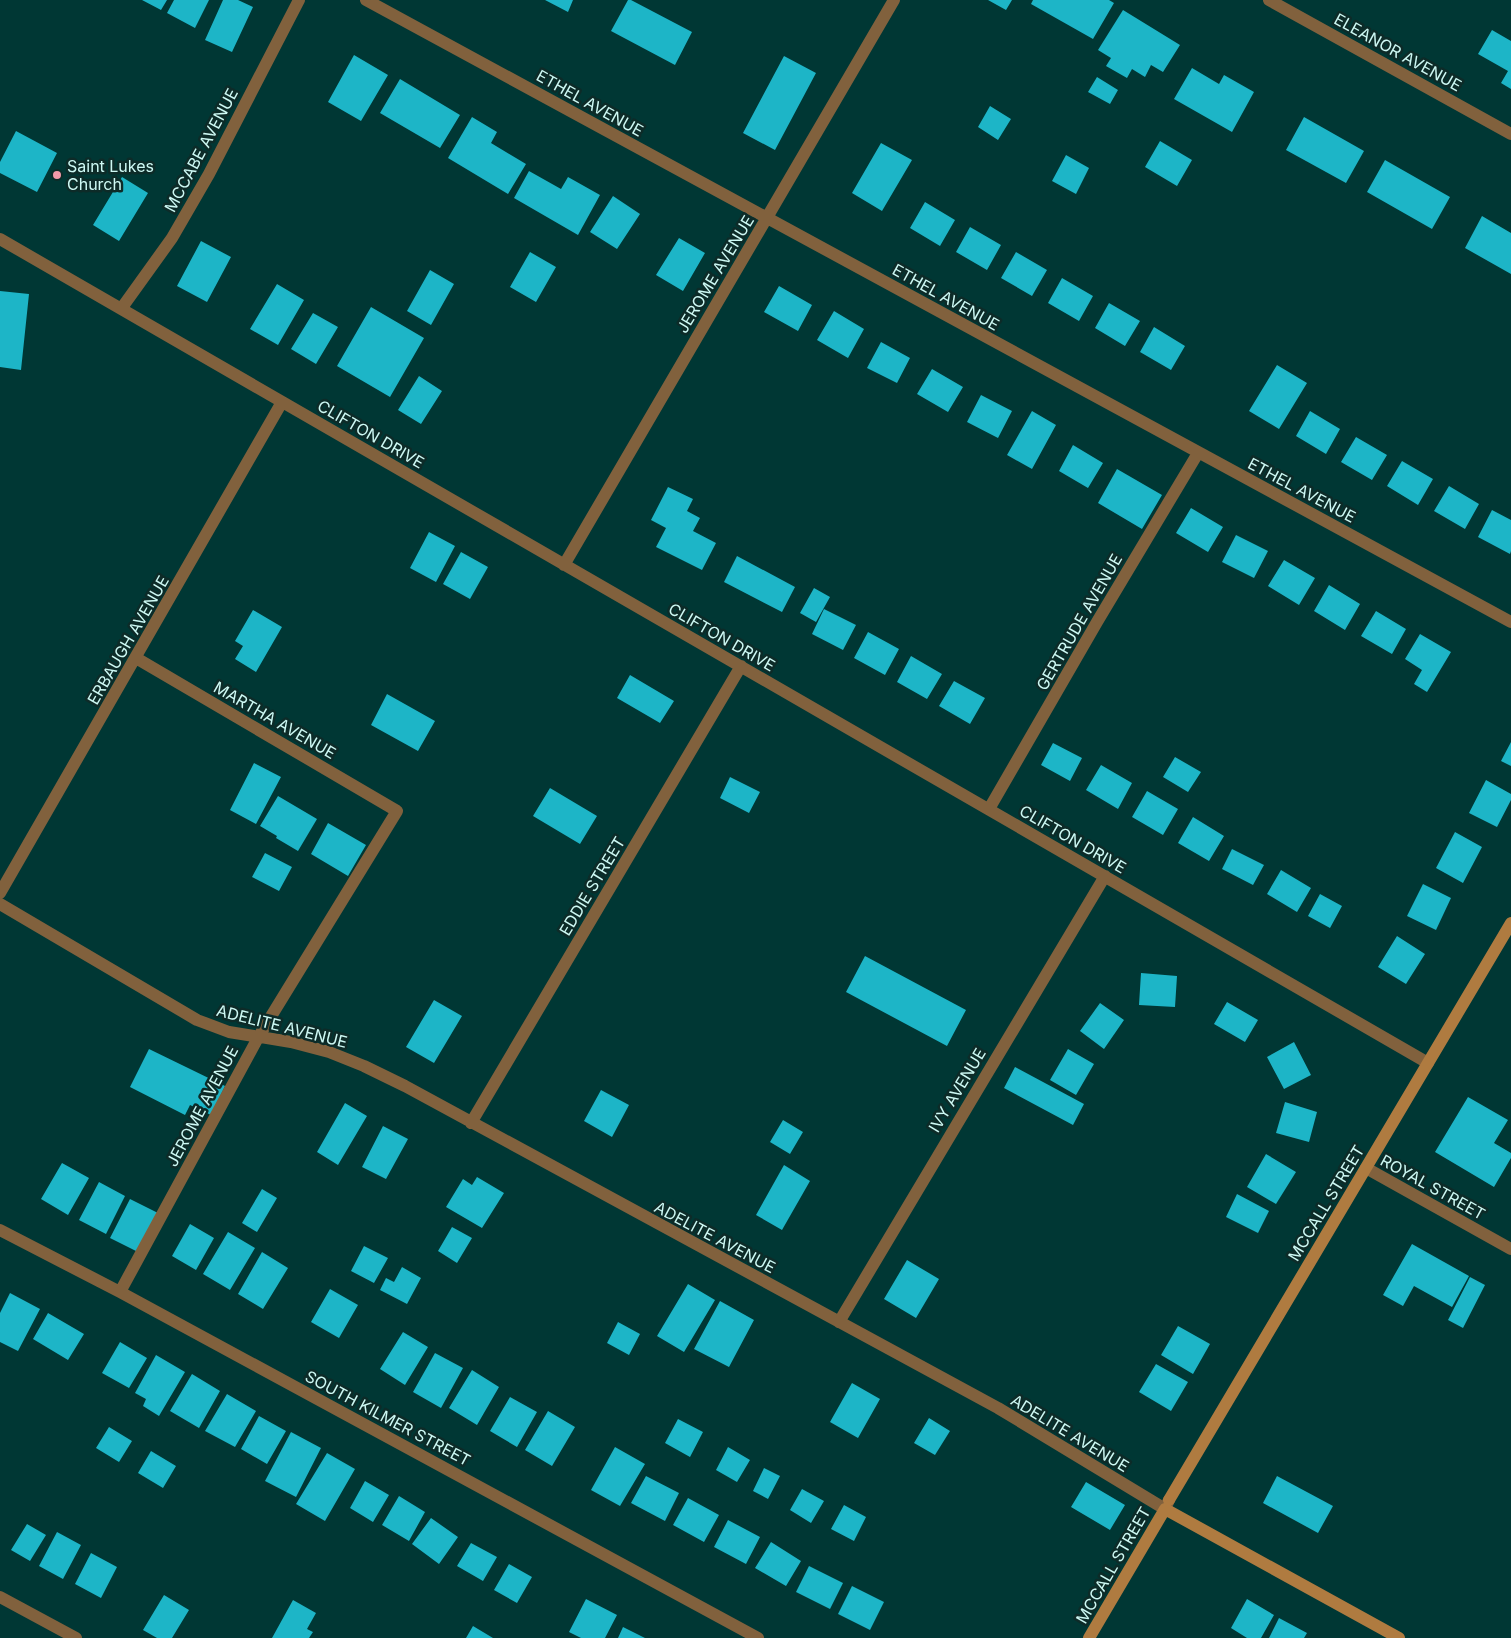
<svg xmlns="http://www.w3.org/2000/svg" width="1511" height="1638" font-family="Inter,sans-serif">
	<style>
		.building { fill: #1db5c7 }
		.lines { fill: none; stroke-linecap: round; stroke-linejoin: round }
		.street { stroke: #81613d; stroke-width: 12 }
		.secondary { stroke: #af7b40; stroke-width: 12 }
		.poi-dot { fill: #f39aaa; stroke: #0d2b28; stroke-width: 2 }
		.labels { text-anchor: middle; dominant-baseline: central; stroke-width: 5; stroke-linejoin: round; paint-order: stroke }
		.street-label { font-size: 16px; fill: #cef9f4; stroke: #0d2b28 }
		.poi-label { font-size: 16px; fill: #cef9f4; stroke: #0d2b28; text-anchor: start }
	</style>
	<rect width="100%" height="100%" fill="#003734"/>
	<path class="building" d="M 142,0 L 167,0 L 161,10 Z
		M 174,0 L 209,0 L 195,28 L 167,13 Z
		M 223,0 L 238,0 L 253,7 L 232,52 L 205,40 Z
		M 545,0 L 573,0 L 568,12 Z
		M 628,0 L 631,0 L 692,32 L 675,65 L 611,31 Z
		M 988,0 L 1012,0 L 1006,10 Z
		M 1033,0 L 1109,0 L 1114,3 L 1093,39 L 1031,4 Z
		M 1123,10 L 1180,45 L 1163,72 L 1151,65 L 1145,77 L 1132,69 L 1127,78 L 1106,66 L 1111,58 L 1098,50 Z
		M 1492,30 L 1511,41 L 1511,89 L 1501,83 L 1508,71 L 1478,54 Z
		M 354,55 L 388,75 L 361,121 L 328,102 Z
		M 784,56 L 816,73 L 775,150 L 743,133 Z
		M 1192,68 L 1219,84 L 1224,75 L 1254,92 L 1232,132 L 1174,99 Z
		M 1097,77 L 1118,90 L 1110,104 L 1088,92 Z
		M 400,79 L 460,115 L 440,148 L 380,113 Z
		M 990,106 L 1011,119 L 998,140 L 978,127 Z
		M 472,117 L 497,132 L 491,143 L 526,164 L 508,194 L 448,158 Z
		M 1304,117 L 1364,151 L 1346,183 L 1286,150 Z
		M 16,131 L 57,153 L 37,192 L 0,173 L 0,162 Z
		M 1160,141 L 1192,160 L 1177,186 L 1145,167 Z
		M 881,143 L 912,160 L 882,211 L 852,193 Z
		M 1066,155 L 1089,168 L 1076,194 L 1052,181 Z
		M 1385,160 L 1450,197 L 1432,229 L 1367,192 Z
		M 529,171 L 561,189 L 568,177 L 600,195 L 578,235 L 514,198 Z
		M 122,177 L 148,193 L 119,241 L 93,225 Z
		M 613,196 L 640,214 L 617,249 L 590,232 Z
		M 925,202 L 955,220 L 940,246 L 910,228 Z
		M 1482,216 L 1511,233 L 1511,274 L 1465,248 Z
		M 970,227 L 1001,245 L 987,270 L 956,252 Z
		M 679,238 L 705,253 L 683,291 L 656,275 Z
		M 201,241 L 231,257 L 207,302 L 177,286 Z
		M 530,252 L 556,267 L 536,302 L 510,287 Z
		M 1016,252 L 1047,270 L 1032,296 L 1001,278 Z
		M 430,270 L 454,284 L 431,325 L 407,311 Z
		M 1062,278 L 1093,296 L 1079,321 L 1048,303 Z
		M 277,284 L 304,300 L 278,345 L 250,329 Z
		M 779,286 L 812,305 L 798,331 L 764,312 Z
		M 0,291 L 29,294 L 21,370 L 0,367 Z
		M 1109,303 L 1140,321 L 1125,346 L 1095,328 Z
		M 371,307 L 424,338 L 390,397 L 337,366 Z
		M 834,311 L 864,329 L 848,358 L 817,340 Z
		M 313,313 L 338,327 L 316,364 L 291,349 Z
		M 1154,327 L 1185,346 L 1171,370 L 1140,352 Z
		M 881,342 L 910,358 L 897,383 L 867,368 Z
		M 1277,365 L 1307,383 L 1279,429 L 1249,411 Z
		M 932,369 L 963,387 L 948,412 L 917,394 Z
		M 419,376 L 442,391 L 421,424 L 398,410 Z
		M 981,395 L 1012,411 L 998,438 L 967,422 Z
		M 1032,411 L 1056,425 L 1032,469 L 1007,455 Z
		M 1310,411 L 1340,429 L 1326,454 L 1296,436 Z
		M 1356,437 L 1387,455 L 1372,480 L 1341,462 Z
		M 1073,445 L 1103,463 L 1088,488 L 1059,471 Z
		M 1402,461 L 1433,479 L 1418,505 L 1387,486 Z
		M 1117,469 L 1162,495 L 1142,529 L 1098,503 Z
		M 1449,486 L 1479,504 L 1465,529 L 1434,511 Z
		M 668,487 L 693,499 L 687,511 L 700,518 L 693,531 L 716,543 L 702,570 L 656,547 L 666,528 L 651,520 Z
		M 1191,508 L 1223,527 L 1208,552 L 1176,533 Z
		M 1492,510 L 1511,520 L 1511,551 L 1510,554 L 1478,537 Z
		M 429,532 L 455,546 L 436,582 L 410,568 Z
		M 1236,535 L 1268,551 L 1254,578 L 1222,562 Z
		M 461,552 L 488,567 L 470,599 L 443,584 Z
		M 737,556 L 795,587 L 782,612 L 724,582 Z
		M 1284,560 L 1315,578 L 1299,605 L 1268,586 Z
		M 1329,585 L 1360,604 L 1345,630 L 1314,611 Z
		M 814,588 L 830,597 L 816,622 L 800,613 Z
		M 824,609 L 856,625 L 843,650 L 812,634 Z
		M 253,610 L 282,627 L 256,672 L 235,659 L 243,646 L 235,641 Z
		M 1376,611 L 1406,629 L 1392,654 L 1361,636 Z
		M 868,632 L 899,649 L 885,675 L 854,658 Z
		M 1420,634 L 1451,652 L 1427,692 L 1414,684 L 1422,670 L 1405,659 Z
		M 911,656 L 942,674 L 927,699 L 897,682 Z
		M 630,675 L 674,701 L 660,723 L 617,698 Z
		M 954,681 L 985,698 L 970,724 L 939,706 Z
		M 387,694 L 435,721 L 418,751 L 371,725 Z
		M 1511,742 L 1511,766 L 1501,761 Z
		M 1053,743 L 1082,758 L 1070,781 L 1041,765 Z
		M 1175,757 L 1201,772 L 1188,792 L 1163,777 Z
		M 254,763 L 281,777 L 256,824 L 230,810 Z
		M 1101,765 L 1132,783 L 1118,809 L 1086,790 Z
		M 730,777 L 760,792 L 749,813 L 720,798 Z
		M 1486,780 L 1511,794 L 1511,800 L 1497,827 L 1469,813 Z
		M 550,788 L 597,816 L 580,844 L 533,816 Z
		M 1147,791 L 1178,809 L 1163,835 L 1132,817 Z
		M 278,796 L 317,819 L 298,851 L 276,838 L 277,836 L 260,826 Z
		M 1193,817 L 1224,836 L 1209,861 L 1178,843 Z
		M 328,823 L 366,845 L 348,876 L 311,854 Z
		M 1455,832 L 1482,847 L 1463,883 L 1436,868 Z
		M 1232,849 L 1264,865 L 1253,885 L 1222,869 Z
		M 265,853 L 292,867 L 279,891 L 252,877 Z
		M 1281,870 L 1311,888 L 1297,912 L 1267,894 Z
		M 1423,884 L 1451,898 L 1436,930 L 1407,916 Z
		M 1320,894 L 1342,906 L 1330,928 L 1308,916 Z
		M 1397,936 L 1425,954 L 1406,984 L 1378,967 Z
		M 865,956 L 966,1010 L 947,1046 L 846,992 Z
		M 1141,973 L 1177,976 L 1175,1007 L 1139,1005 Z
		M 434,1000 L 462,1016 L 434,1063 L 406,1047 Z
		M 1227,1002 L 1258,1020 L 1245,1042 L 1214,1024 Z
		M 1100,1003 L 1124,1020 L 1104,1049 L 1080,1031 Z
		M 1294,1042 L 1311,1075 L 1284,1089 L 1267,1057 Z
		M 149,1049 L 225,1086 L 211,1115 L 190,1105 L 185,1115 L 130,1087 Z
		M 1068,1049 L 1094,1064 L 1076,1095 L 1050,1080 Z
		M 1015,1067 L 1084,1104 L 1073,1125 L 1004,1088 Z
		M 601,1090 L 629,1105 L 612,1137 L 584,1121 Z
		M 1468,1097 L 1508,1120 L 1494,1143 L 1511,1153 L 1511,1158 L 1494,1187 L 1435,1152 Z
		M 1285,1102 L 1317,1112 L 1309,1142 L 1276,1133 Z
		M 345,1103 L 367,1116 L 338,1165 L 317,1152 Z
		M 783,1120 L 803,1132 L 790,1154 L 770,1142 Z
		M 383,1126 L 408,1139 L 386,1179 L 362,1167 Z
		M 1266,1154 L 1296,1172 L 1276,1204 L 1247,1187 Z
		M 62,1163 L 89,1178 L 68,1215 L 41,1199 Z
		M 784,1165 L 810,1181 L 782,1230 L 756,1215 Z
		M 477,1177 L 504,1193 L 482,1228 L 446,1207 L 463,1179 L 472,1185 Z
		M 99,1182 L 125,1196 L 106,1234 L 79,1220 Z
		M 262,1189 L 277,1198 L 257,1232 L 242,1223 Z
		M 1237,1194 L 1269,1211 L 1258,1233 L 1226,1217 Z
		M 130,1199 L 160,1214 L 140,1253 L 110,1238 Z
		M 190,1224 L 214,1238 L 196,1270 L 172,1256 Z
		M 452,1227 L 472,1238 L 457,1263 L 438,1251 Z
		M 228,1232 L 255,1248 L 230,1290 L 203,1274 Z
		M 1412,1244 L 1469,1276 L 1452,1307 L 1414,1286 L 1403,1306 L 1383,1295 Z
		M 364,1246 L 388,1258 L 374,1283 L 351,1271 Z
		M 262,1252 L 288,1268 L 263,1309 L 238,1294 Z
		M 907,1260 L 939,1279 L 916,1318 L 884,1299 Z
		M 402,1267 L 421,1278 L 407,1304 L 380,1290 L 386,1278 L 394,1282 Z
		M 1470,1277 L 1485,1285 L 1463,1328 L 1448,1320 Z
		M 688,1284 L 715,1300 L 684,1352 L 657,1336 Z
		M 330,1289 L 358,1305 L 339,1338 L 311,1322 Z
		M 10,1293 L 40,1309 L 18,1351 L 0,1342 L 0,1313 Z
		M 720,1301 L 754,1320 L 729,1367 L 694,1349 Z
		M 48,1313 L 84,1334 L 68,1360 L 33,1339 Z
		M 618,1322 L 640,1334 L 629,1355 L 607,1343 Z
		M 1178,1326 L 1210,1344 L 1193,1374 L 1161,1355 Z
		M 403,1332 L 428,1347 L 405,1385 L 380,1369 Z
		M 120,1342 L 147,1358 L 129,1388 L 102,1373 Z
		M 435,1353 L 463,1368 L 441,1408 L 413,1392 Z
		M 156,1355 L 185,1372 L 159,1416 L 143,1406 L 146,1399 L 135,1393 Z
		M 1156,1364 L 1188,1382 L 1171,1411 L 1139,1392 Z
		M 472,1370 L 499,1387 L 477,1425 L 449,1408 Z
		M 192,1374 L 220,1391 L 199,1428 L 170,1411 Z
		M 852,1383 L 880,1399 L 858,1438 L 830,1422 Z
		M 227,1394 L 256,1411 L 235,1447 L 205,1431 Z
		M 510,1397 L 537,1412 L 517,1447 L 490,1431 Z
		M 548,1411 L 575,1427 L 552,1466 L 525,1450 Z
		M 259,1416 L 286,1431 L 267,1464 L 241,1449 Z
		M 929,1418 L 950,1431 L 935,1455 L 914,1443 Z
		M 678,1419 L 703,1432 L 690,1457 L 665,1443 Z
		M 109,1427 L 132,1441 L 119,1462 L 96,1448 Z
		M 291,1432 L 321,1448 L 296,1497 L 265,1481 Z
		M 615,1447 L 645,1464 L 620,1506 L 591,1490 Z
		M 728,1447 L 750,1460 L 737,1482 L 716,1470 Z
		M 151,1451 L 176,1466 L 163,1488 L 138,1473 Z
		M 327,1453 L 355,1469 L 325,1521 L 296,1504 Z
		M 764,1468 L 780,1476 L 768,1499 L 753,1491 Z
		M 646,1476 L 679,1493 L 665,1521 L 631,1503 Z
		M 1277,1476 L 1333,1506 L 1318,1533 L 1263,1503 Z
		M 365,1481 L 389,1495 L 373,1522 L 350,1508 Z
		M 1086,1482 L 1125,1505 L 1110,1530 L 1071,1507 Z
		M 802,1489 L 824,1501 L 811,1523 L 790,1510 Z
		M 399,1496 L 425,1512 L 409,1541 L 382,1525 Z
		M 688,1498 L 719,1515 L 704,1542 L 673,1525 Z
		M 844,1505 L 866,1517 L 854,1541 L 831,1529 Z
		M 431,1518 L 458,1537 L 439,1564 L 412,1544 Z
		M 728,1520 L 760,1537 L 746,1564 L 714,1547 Z
		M 27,1524 L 46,1535 L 30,1561 L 11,1550 Z
		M 57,1532 L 81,1545 L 63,1579 L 39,1566 Z
		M 771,1542 L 801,1561 L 786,1586 L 755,1568 Z
		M 471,1543 L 497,1557 L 483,1581 L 457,1566 Z
		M 91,1553 L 117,1567 L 101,1598 L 75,1584 Z
		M 509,1564 L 532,1577 L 517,1603 L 494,1590 Z
		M 809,1566 L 843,1583 L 830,1609 L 796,1592 Z
		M 852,1586 L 884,1602 L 870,1630 L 838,1614 Z
		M 164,1595 L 189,1610 L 172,1638 L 157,1638 L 143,1630 Z
		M 586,1599 L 617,1615 L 605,1638 L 581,1638 L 569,1632 Z
		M 1247,1599 L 1274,1615 L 1261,1638 L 1247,1638 L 1231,1628 Z
		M 293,1600 L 316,1613 L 307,1629 L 313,1632 L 309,1638 L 272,1638 Z
		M 1279,1618 L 1307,1633 L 1304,1638 L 1269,1638 Z
		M 473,1626 L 493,1638 L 466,1638 Z
		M 623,1627 L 645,1638 L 618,1638 Z"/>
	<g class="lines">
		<path class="street" d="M 366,0 L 1511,622
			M 1269,0 L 1511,134
			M 0,239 L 1428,1063
			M 121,309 L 172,238 L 209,174 L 299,0
			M 564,565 L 894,0
			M 989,809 L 1097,622 L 1198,453
			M 0,893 L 282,402
			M 0,904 L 197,1020 L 229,1032 L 291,1042 L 329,1052 L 364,1066 L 405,1086 L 998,1408 L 1165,1509 L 1169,1500
			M 471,1123 L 741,666
			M 1366,1168 L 1511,1249
			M 0,1230 L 120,1292 L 758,1638
			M 120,1292 L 259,1036 L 397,811 L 136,658
			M 839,1322 L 1105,876
			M 0,1597 L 76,1638"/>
		<path class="secondary" d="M 1169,1500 L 1511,923
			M 1089,1638 L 1165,1509 L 1399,1638"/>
	</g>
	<circle class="poi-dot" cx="57" cy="175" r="5"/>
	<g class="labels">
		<g class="street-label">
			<text transform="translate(1398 52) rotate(29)">ELEANOR AVENUE</text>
			<text transform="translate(590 103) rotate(29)">ETHEL AVENUE</text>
			<text transform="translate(201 150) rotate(-62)">MCCABE AVENUE</text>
			<text transform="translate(715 274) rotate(-59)">JEROME AVENUE</text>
			<text transform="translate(946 297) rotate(29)">ETHEL AVENUE</text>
			<text transform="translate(371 434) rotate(30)">CLIFTON DRIVE</text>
			<text transform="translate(1302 490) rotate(28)">ETHEL AVENUE</text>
			<text transform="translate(1079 622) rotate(-60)">GERTRUDE AVENUE</text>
			<text transform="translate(722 637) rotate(30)">CLIFTON DRIVE</text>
			<text transform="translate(128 640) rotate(-60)">ERBAUGH AVENUE</text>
			<text transform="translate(275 720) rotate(30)">MARTHA AVENUE</text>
			<text transform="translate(1073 839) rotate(30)">CLIFTON DRIVE</text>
			<text transform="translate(592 886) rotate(-59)">EDDIE STREET</text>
			<text transform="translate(282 1026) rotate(14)">ADELITE AVENUE</text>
			<text transform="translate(957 1090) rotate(-59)">IVY AVENUE</text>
			<text transform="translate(202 1106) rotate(-62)">JEROME AVENUE</text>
			<text transform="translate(1433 1187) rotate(29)">ROYAL STREET</text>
			<text transform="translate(1326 1203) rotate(-59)">MCCALL STREET</text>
			<text transform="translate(715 1237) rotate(28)">ADELITE AVENUE</text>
			<text transform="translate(388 1418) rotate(28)">SOUTH KILMER STREET</text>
			<text transform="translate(1070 1433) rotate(31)">ADELITE AVENUE</text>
			<text transform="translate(1113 1565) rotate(-60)">MCCALL STREET</text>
		</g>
		<g class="poi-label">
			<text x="67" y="166">Saint Lukes<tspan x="67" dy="18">Church</tspan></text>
		</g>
	</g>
</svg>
